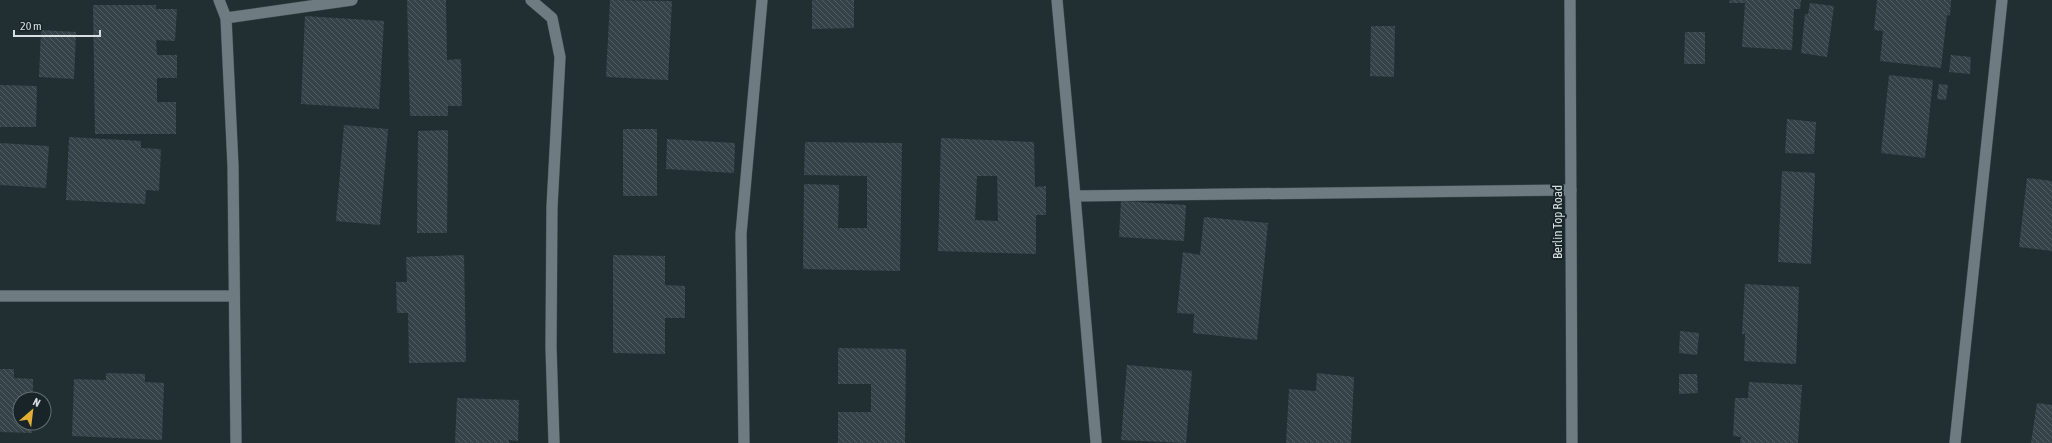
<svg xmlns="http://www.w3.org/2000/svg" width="2052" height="443" font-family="'Asap Condensed',sans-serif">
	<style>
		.building { fill: url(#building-back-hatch); fill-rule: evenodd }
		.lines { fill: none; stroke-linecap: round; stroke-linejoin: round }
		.minor-casing { stroke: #3f4a4e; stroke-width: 12 }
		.tertiary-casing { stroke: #3f4a4e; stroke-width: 12 }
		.minor { stroke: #6e7c81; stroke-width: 11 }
		.tertiary { stroke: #6e7c81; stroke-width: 11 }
		.labels { text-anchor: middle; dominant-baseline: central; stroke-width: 4; stroke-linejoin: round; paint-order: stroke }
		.street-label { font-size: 13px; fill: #d6dee1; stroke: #182428 }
	</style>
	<defs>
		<pattern id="building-back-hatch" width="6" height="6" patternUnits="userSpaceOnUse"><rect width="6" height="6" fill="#354247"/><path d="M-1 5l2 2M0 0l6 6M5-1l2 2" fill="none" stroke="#525d61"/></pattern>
	</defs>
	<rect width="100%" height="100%" fill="#212e32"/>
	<g class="building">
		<polygon points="407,0 446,0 447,60 461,59 462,106 448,106 448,116 410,116"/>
		<polygon points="610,0 672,1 668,80 606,77"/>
		<polygon points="812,0 854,0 854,28 812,29"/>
		<polygon points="1730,0 1801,0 1800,9 1794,9 1792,50 1742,47 1745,3 1729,3"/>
		<polygon points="1877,0 1951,0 1950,16 1947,15 1941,68 1880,61 1883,31 1874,30"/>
		<polygon points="1810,3 1834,6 1827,57 1801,53 1805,14 1808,14"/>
		<polygon points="93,5 156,5 156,9 177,9 175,41 156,40 157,55 177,55 177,78 157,78 157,102 176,102 176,134 95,134"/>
		<polygon points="305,16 384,21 379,109 301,104"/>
		<polygon points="1371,26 1395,26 1394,77 1370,76"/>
		<polygon points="41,30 76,32 74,79 39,77"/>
		<polygon points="1685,32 1705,32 1705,64 1684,64"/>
		<polygon points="1951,55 1971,57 1970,74 1949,72"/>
		<polygon points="1889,75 1933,80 1925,158 1881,153"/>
		<polygon points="1939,84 1948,85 1946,100 1937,99"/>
		<polygon points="0,85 37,86 36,127 0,127"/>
		<polygon points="1787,119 1816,122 1814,154 1785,153"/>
		<polygon points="344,125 388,129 380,225 336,221"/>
		<rect x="623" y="129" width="34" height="67"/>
		<polygon points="448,130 447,233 417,233 418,131"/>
		<polygon points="69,137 141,141 141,148 161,149 159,191 146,190 145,204 66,200"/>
		<path d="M941,138L1034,142L1035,187L1046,186V215H1036V254L938,251ZM977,176H997L998,221L975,220Z"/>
		<polygon points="667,139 735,143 734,173 666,169"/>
		<polygon points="805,142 902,143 900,271 803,269 804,184 839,185 838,228 867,228 867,176 804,175"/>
		<polygon points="0,143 49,146 46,188 0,185"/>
		<polygon points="1782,171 1815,173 1811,264 1778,262"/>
		<polygon points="2027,178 2052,181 2052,251 2019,247"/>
		<polygon points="1121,201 1186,205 1184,241 1119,237"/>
		<polygon points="1204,217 1268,223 1257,340 1193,333 1194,314 1177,313 1183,252 1200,255"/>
		<polygon points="464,255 466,362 409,363 408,313 397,313 396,282 407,282 406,257"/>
		<polygon points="613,255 665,256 665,285 685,286 685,318 665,318 665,354 613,353"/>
		<polygon points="1745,284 1799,287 1796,364 1744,361 1745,334 1742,334"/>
		<polygon points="1680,331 1699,333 1697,355 1679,353"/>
		<polygon points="838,348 906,349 905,443 838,443 838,412 871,412 871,384 838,384"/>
		<polygon points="1127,365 1192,371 1186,443 1121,440"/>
		<polygon points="0,369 14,369 14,378 33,379 33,399 20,399 20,423 32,423 32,433 0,432"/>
		<polygon points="106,373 145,374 145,382 164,383 162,440 72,436 74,379 106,380"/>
		<polygon points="1317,373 1354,377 1351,443 1286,443 1289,389 1316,391"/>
		<polygon points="1679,374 1697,374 1698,393 1679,394"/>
		<polygon points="1749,382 1802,385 1798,443 1740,443 1741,437 1733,436 1735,398 1748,398"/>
		<polygon points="457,398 519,400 518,441 509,440 509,443 455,443"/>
		<polygon points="2037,403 2052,405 2052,443 2031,443"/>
	</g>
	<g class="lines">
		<g class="minor-casing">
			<g id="minor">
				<polyline points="219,0 226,18 233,166 236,443"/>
				<polyline points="531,0 552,18 560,57 552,207 551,347 554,443"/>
				<polyline points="1057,0 1075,196 1571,190"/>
				<polyline points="226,18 352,0"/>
				<polyline points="1075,196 1096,442"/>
				<polyline points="0,296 234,296"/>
				<polyline points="744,443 741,234 762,0"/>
				<polyline points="1955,443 2002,0"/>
			</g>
		</g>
		<g class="tertiary-casing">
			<polyline id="tertiary" points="1570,0 1572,443"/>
		</g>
		<use href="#minor" class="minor"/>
		<use href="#tertiary" class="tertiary"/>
	</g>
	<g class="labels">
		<g class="street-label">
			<text transform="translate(1557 222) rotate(-90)">Berlin Top Road</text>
		</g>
	</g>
	<g transform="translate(32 411) rotate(28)"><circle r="19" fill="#182428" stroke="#646e72"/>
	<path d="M0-3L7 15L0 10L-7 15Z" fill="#e3ae35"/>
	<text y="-6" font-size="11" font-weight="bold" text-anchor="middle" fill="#d6dee1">N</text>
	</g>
	<path d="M14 30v6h86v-6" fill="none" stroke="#d6dee1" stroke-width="2"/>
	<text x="20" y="30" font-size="12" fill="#d6dee1" stroke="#182428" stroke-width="3" paint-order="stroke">20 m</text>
</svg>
